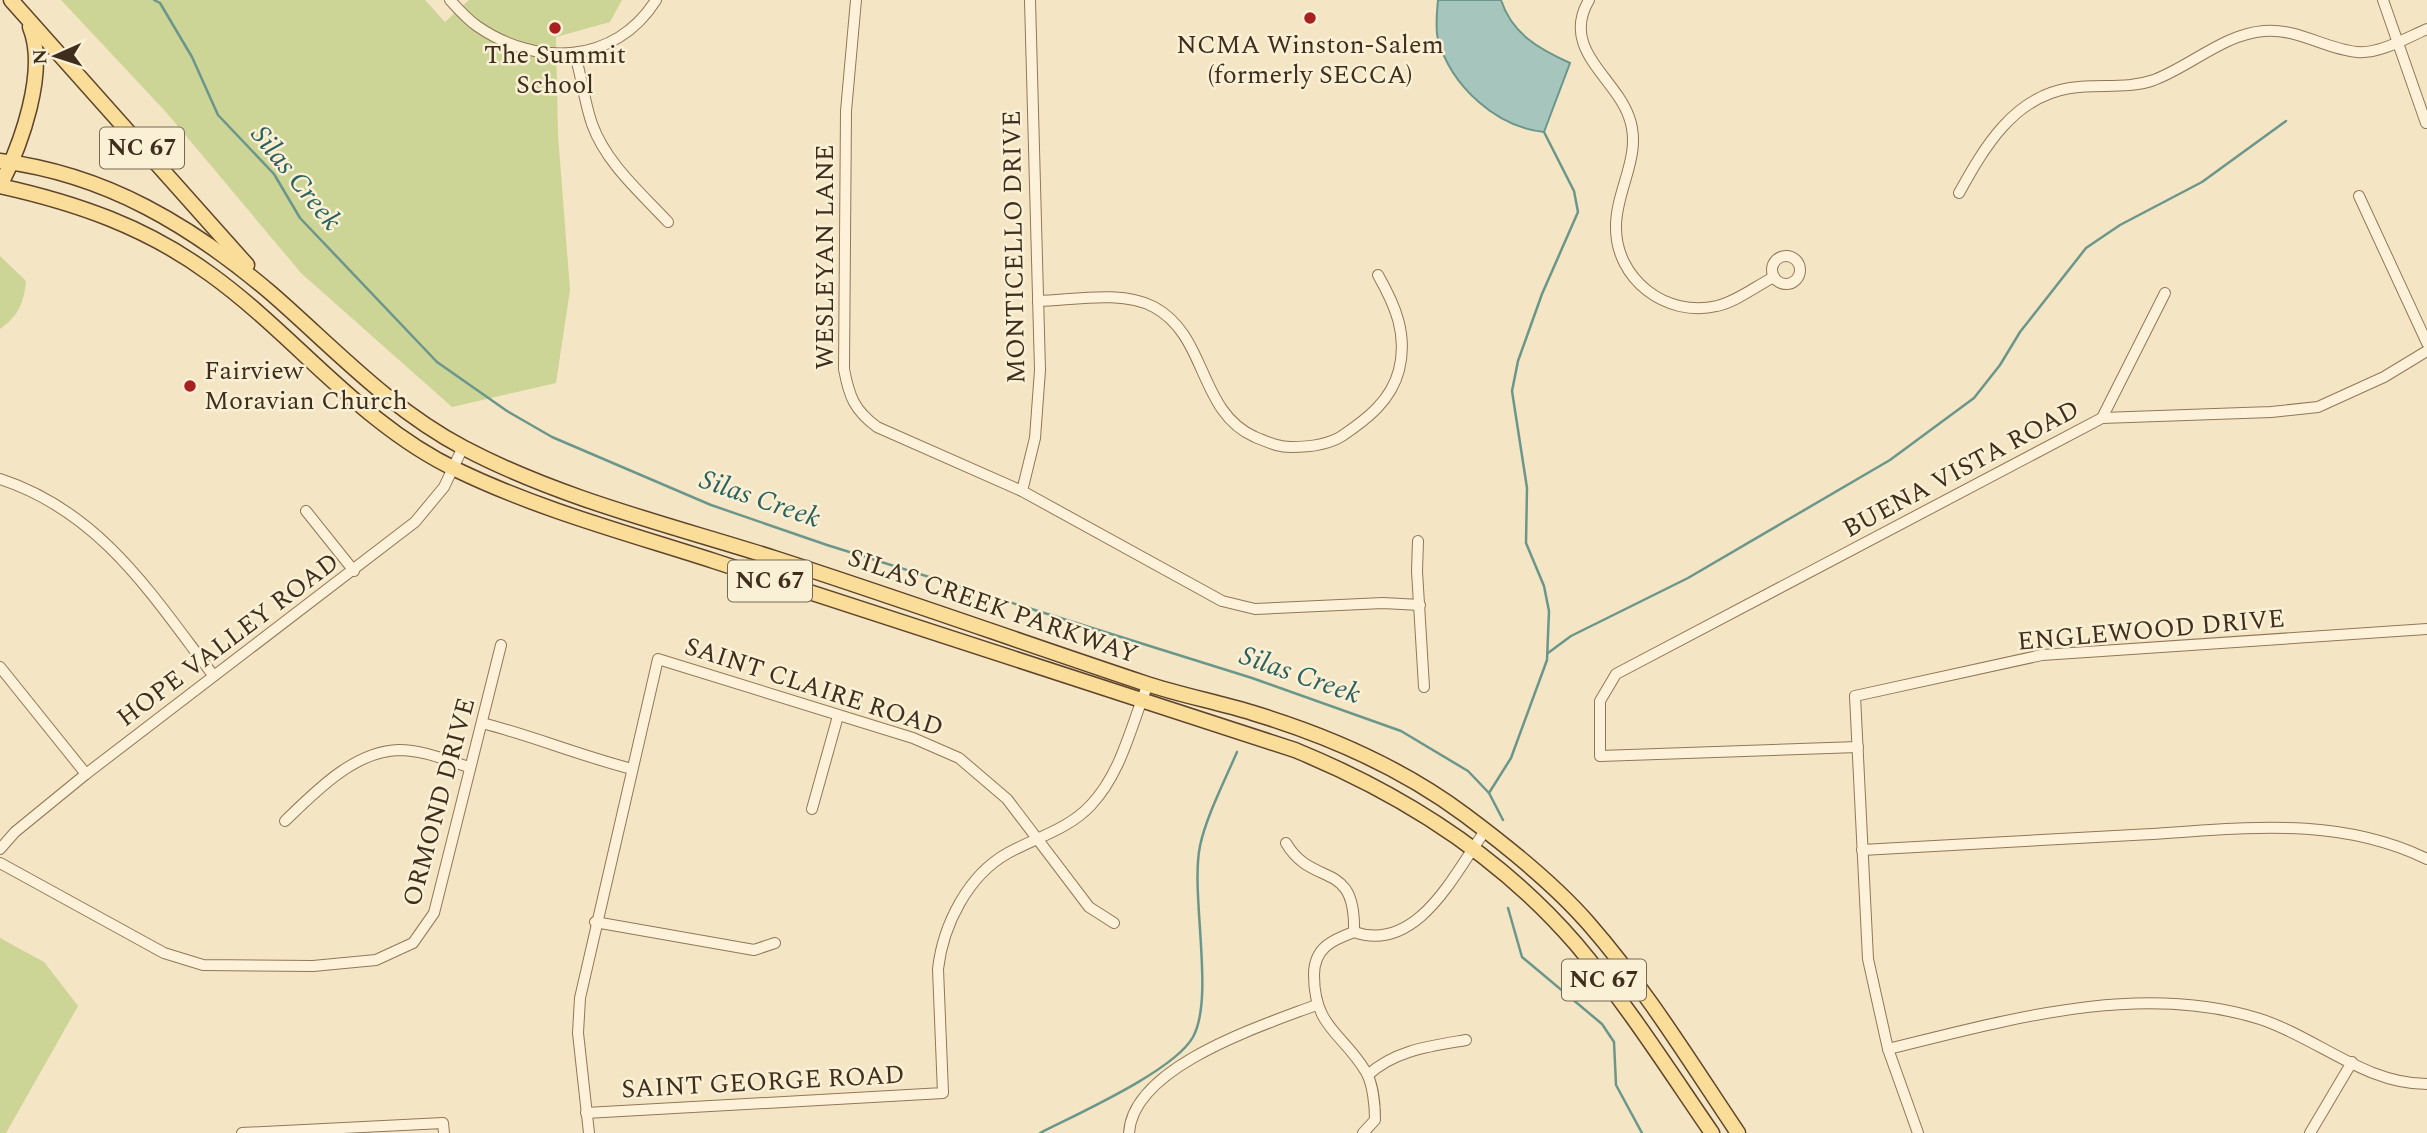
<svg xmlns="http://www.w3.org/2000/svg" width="2427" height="1133" font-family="Spectral,serif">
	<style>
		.green { fill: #ccd496 }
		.water { fill: #a6c6bd; stroke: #6b968c; stroke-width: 2 }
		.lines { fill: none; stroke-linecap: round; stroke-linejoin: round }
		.stream { stroke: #6b968c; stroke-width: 2.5 }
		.street-casing { stroke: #917757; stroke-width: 12 }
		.primary-casing { stroke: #5e442c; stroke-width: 17 }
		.street { stroke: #fdf2d9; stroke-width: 10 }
		.primary { stroke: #fadd98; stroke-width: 14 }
		.poi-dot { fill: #a82020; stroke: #faf0d5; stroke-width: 2.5 }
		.labels { text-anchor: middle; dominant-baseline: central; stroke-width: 5; stroke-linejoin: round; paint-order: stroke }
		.shield { fill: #faf0d5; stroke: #776854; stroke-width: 2 }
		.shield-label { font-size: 24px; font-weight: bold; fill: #3f2e1d }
		.poi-label { font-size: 26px; fill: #3f2e1d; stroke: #faf0d5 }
		.street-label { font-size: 26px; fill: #3f2e1d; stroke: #faf0d5 }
		.water-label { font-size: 28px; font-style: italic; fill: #2b615e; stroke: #faf0d5 }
	</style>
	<rect width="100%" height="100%" fill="#f4e6c4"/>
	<g class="green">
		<polygon points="61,0 425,0 445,22 469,0 622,0 610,22 556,37 558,135 570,290 556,383 452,407 301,273 166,112"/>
		<path d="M0,256L26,281C24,303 18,316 0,329Z"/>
		<polygon points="0,938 44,962 78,1006 6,1133 0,1133"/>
	</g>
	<path class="water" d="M1501,0C1512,34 1539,49 1570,63L1544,132C1496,127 1451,86 1438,39C1435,27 1437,12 1438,0Z"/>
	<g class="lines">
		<g class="stream">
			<polyline points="154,0 160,3 192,57 218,115 274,174 300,218 437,362 507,411 552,437 711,505 827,545 1252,678 1401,731 1468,771 1489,793 1503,820"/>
			<polyline points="1548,653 1571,636 1688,578 1890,460 1974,398 2000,365 2020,332 2086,248 2120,225 2202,182 2286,121"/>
			<polyline points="1489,793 1511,758 1547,660 1549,611 1544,586 1526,543 1527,488 1512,391 1518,361 1542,294 1578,212 1574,191 1544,132"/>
			<polyline points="1508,908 1522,957 1602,1024 1614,1042 1616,1085 1642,1133"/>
			<path d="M1040,1133C1077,1114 1174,1071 1193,1037C1215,997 1190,894 1200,846C1206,817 1225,780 1237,752"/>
		</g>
		<g class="street-casing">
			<g id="street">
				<path d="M450,0C458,9 467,19 477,26C536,67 615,65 656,0"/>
				<path d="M856,0L846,111L844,369C849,396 854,410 877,427L1022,491L1222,601L1255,609L1383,603L1420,605"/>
				<path d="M1589,0C1560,49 1615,77 1629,117C1643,155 1616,189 1616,226C1615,279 1666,318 1717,306C1736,302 1756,286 1774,277"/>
				<polyline points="2383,0 2426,123"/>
				<path d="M575,55C582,78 584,101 592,124C606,163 640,192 668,222"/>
				<path d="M1959,193C1984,148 2013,97 2070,88C2099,83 2125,90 2154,80C2191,66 2224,34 2264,31C2298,28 2325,49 2357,52C2380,54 2406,38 2427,29"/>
				<polyline points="2359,196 2427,343"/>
				<circle cx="1786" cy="270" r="14"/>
				<path d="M1038,301C1074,300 1122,290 1154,307C1208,336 1198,412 1255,437C1268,442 1277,447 1291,447C1307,447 1328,445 1342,436C1367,419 1391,401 1399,370C1408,334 1395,305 1378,275"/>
				<polyline points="2102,418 2165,293"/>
				<path d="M0,479C101,512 152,595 213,675"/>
				<polyline points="1022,491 1035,438 1040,370 1030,0"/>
				<polyline points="306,511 354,571"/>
				<polyline points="1418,541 1417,571 1424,687"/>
				<polyline points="0,667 86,774"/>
				<path d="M482,723C533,736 581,756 632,769"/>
				<polyline points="1858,747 1600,756 1600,701 1616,674 2102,418 2271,412 2318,407 2384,377 2427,351"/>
				<polyline points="812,809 838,716"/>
				<path d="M285,821C315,792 354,751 399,750C423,750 446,760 469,767"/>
				<path d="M1286,843C1313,889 1356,858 1354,932"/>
				<polyline points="0,849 15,832 86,774 415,522 444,487 463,447"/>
				<path d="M1862,850C1952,845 2043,840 2133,835C2234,830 2332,813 2427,859"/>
				<polyline points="0,863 164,953 203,965 313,966 376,960 413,943 434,913 501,645"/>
				<polyline points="595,922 754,950 775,943"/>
				<path d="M1888,1049C2007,1020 2139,981 2260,1019C2318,1038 2365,1084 2427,1084"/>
				<path d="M1368,1075C1395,1050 1431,1046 1466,1040"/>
				<path d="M586,1113L943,1093L938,969C943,925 968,875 1008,853C1035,838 1069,829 1091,805C1122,772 1131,725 1148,684"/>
				<polyline points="242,1133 443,1123 444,1133"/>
				<polyline points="589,1133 578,1033 580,998 658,659 913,738 959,758 1007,799 1089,907 1114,923"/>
				<path d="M1129,1133C1133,1066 1264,1025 1316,1005"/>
				<path d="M1363,1133L1375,1120C1375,1106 1373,1084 1366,1072C1343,1033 1314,1028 1314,975C1314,948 1332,940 1354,932C1418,954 1455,872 1485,831"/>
				<polyline points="1918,1133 1888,1049 1868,959 1855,696 2042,655 2427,629"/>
				<polyline points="2310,1133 2352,1062"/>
			</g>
		</g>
		<g class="primary-casing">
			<g id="primary">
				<polyline points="11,0 247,265"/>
				<path d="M0,161C106,174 192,226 272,294C335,349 390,409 464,448C561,499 670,525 774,558C898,598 1021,642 1144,683C1180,695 1217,702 1253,713C1329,736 1402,768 1465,815C1504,844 1557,887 1589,924C1645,988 1691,1063 1738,1133"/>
				<path d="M0,186C77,203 146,227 210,274C295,335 360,424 457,470C540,510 627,533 714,561C907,625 1101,687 1295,750C1400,793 1500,856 1576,944C1626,1003 1668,1069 1712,1133"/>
				<path d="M0,186C21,145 48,71 30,27"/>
			</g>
		</g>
		<use href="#street" class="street"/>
		<use href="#primary" class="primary"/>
	</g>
	<g class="poi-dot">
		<circle cx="1310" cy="18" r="7"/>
		<circle cx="555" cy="28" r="7"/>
		<circle cx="190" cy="386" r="7"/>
	</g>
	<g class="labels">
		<g class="shield">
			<rect x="100" y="127.5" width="84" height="41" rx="5"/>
			<rect x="728" y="560.5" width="84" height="41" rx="5"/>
			<rect x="1562" y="959.5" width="84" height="41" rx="5"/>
		</g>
		<g class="shield-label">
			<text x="142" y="148">NC 67</text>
			<text x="770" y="581">NC 67</text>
			<text x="1604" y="980">NC 67</text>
		</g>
		<g class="poi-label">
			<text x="1310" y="45">NCMA Winston-Salem<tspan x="1310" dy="30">(formerly SECCA)</tspan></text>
			<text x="555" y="55">The Summit<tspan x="555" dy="30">School</tspan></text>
			<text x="204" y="371" text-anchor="start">Fairview<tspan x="204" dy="30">Moravian Church</tspan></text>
		</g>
		<g class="street-label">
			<text transform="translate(1014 247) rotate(-91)">MONTICELLO DRIVE</text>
			<text transform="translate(825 257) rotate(-90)">WESLEYAN LANE</text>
			<text transform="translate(1961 469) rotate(-28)">BUENA VISTA ROAD</text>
			<text transform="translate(993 606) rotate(19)">SILAS CREEK PARKWAY</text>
			<text transform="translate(2151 630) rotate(-5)">ENGLEWOOD DRIVE</text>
			<text transform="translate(228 640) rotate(-37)">HOPE VALLEY ROAD</text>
			<text transform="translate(814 687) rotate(18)">SAINT CLAIRE ROAD</text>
			<text transform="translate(439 802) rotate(-75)">ORMOND DRIVE</text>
			<text transform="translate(763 1082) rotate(-3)">SAINT GEORGE ROAD</text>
		</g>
		<g class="water-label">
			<text transform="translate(296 178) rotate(51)">Silas Creek</text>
			<text transform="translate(760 499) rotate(19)">Silas Creek</text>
			<text transform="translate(1300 675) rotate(19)">Silas Creek</text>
		</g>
	</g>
	<g transform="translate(56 56) rotate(267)" stroke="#faf0d5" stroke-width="5" paint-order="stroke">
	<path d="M0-5L12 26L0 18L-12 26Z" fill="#3f2e1d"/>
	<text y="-10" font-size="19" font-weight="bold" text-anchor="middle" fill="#3f2e1d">N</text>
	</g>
</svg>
